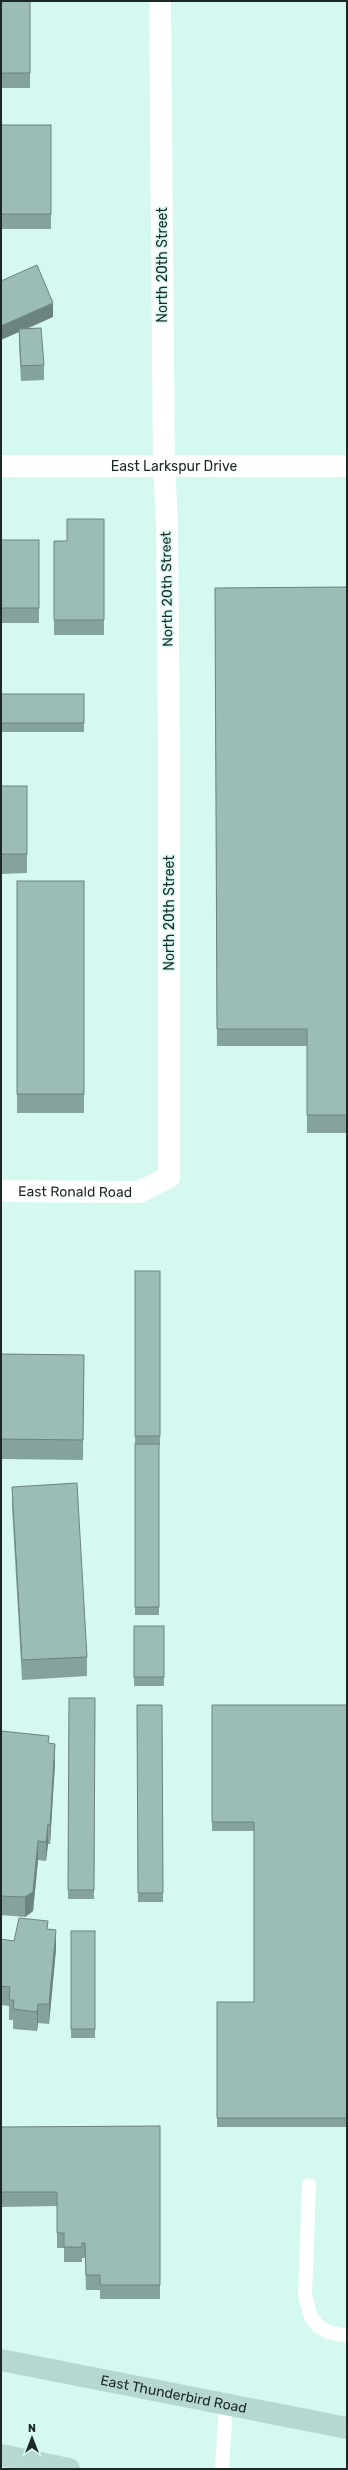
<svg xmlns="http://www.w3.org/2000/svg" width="348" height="2470" font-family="Rubik,sans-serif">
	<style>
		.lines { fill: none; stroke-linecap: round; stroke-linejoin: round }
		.service { stroke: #fff; stroke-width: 14 }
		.minor { stroke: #fff; stroke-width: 22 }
		.secondary { stroke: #b7d7d2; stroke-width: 22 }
		.wall { fill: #85a39c }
		.shaded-wall { fill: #6c847f }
		.building { fill: #9bbdb5; stroke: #6c847f }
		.labels { text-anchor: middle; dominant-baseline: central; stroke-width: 3; stroke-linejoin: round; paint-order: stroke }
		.street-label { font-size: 14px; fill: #1b2826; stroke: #d5f8f1 }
	</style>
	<rect width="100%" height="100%" fill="#d5f8f1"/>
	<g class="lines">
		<g class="service">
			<polyline points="309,2185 305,2296 311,2317 318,2326 328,2332 347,2336"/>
			<polyline points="222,2469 226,2406"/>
		</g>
		<g class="minor">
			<path id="s1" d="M1,466H347"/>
			<path id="s2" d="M1,1191L139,1192L169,1177V757L167,524L164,467L160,1"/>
		</g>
		<g class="secondary">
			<path id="s3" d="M1,2360L347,2428"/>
			<polyline points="1,2455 69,2469"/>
		</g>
	</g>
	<g class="wall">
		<rect x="1" y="1" width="29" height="87"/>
		<rect x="1" y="125" width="50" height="104"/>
		<polygon points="53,317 27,329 44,365 44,380 21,381 19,344 19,332"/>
		<polygon points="104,519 104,635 54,635 54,541 67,541"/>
		<rect x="1" y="540" width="38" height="83"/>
		<polygon points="347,587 347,1133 307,1133 307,1046 217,1046 215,588"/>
		<rect x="1" y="694" width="83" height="38"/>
		<polygon points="1,786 27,786 27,873 1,874"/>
		<rect x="17" y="881" width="67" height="232"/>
		<polygon points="135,1271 160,1271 160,1445 159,1445 159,1615 135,1615"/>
		<polygon points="1,1354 84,1355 83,1460 1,1459"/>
		<polygon points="12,1487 87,1657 87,1676 22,1680 12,1507"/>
		<rect x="134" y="1626" width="30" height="60"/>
		<polygon points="69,1698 95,1698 94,1899 68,1899"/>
		<polygon points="137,1705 162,1705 163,1902 138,1902"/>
		<polygon points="212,1705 347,1705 347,2127 217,2127 217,2002 254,2002 254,1831 212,1831"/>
		<polygon points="1,1731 49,1743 55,1763 50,1844 48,1844 46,1861 38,1860 33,1911 25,1917 1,1915"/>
		<polygon points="48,1929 56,1949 49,2024 38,2023 37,2031 13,2029 13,2020 9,2020 9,2006 1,2005 1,1939 14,1941"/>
		<rect x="71" y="1931" width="24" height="107"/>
		<polygon points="160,2126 160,2299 100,2299 100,2290 86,2290 85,2258 82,2258 82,2262 64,2262 64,2248 57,2248 57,2206 1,2207 1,2127"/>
	</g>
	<g class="shaded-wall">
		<polygon points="53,303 53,317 1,340 1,326"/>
		<polygon points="55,1744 55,1763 50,1844 50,1825"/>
		<polygon points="48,1824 48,1844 46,1861 46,1842"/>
		<polygon points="38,1841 38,1860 33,1911 25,1917 25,1897"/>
		<polygon points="56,1930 56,1949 49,2024 49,2004"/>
		<polygon points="38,2004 38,2023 37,2031 37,2012"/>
	</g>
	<g class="building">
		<rect x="1" y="1" width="29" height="72"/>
		<rect x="1" y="125" width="50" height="89"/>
		<polygon points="37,265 53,303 1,326 1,281"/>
		<polygon points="41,328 44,365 21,366 19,329"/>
		<polygon points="67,519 104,519 104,620 54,620 54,541 67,541"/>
		<rect x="1" y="540" width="38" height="68"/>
		<polygon points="347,587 347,1115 307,1115 307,1029 217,1029 215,588"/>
		<rect x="1" y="694" width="83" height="29"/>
		<rect x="1" y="786" width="26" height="68"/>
		<rect x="17" y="881" width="67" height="213"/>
		<rect x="135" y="1271" width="25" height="165"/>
		<polygon points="1,1354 84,1355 83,1440 1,1439"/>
		<rect x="135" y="1444" width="24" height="163"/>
		<polygon points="77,1483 87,1657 22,1660 12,1487"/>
		<rect x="134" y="1626" width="30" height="51"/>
		<polygon points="69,1698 95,1698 94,1890 68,1890"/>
		<polygon points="137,1705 162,1705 163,1893 138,1893"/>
		<polygon points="212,1705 347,1705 347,2118 217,2118 217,2002 254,2002 254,1822 212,1822"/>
		<polygon points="1,1731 49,1736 48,1743 55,1744 50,1825 48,1824 46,1842 38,1841 33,1892 25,1897 1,1896"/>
		<polygon points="19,1918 48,1921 47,1929 56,1930 49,2004 38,2004 37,2012 13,2009 14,2000 9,2000 10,1987 1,1986 1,1939 14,1941"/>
		<rect x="71" y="1931" width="24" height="98"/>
		<polygon points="160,2126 160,2285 100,2285 100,2275 86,2275 85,2243 82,2243 82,2247 64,2247 64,2233 57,2233 57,2192 1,2192 1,2127"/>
	</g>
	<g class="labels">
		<g class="street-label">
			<text transform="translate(162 265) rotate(-90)">North 20th Street</text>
			<text stroke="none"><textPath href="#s1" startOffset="173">East Larkspur Drive</textPath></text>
			<text transform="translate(167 589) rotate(-91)">North 20th Street</text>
			<text transform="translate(169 913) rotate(-90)">North 20th Street</text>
			<text stroke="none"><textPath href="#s2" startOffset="74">East Ronald Road</textPath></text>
			<text stroke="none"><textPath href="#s3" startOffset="176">East Thunderbird Road</textPath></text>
		</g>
	</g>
	<rect width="348" height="2470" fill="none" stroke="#1b2826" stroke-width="4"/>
	<g transform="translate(32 2438)" stroke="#d5f8f1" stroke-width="3" paint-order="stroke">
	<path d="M0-3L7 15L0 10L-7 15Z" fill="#1b2826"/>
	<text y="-6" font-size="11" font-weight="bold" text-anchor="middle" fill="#1b2826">N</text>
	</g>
</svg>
